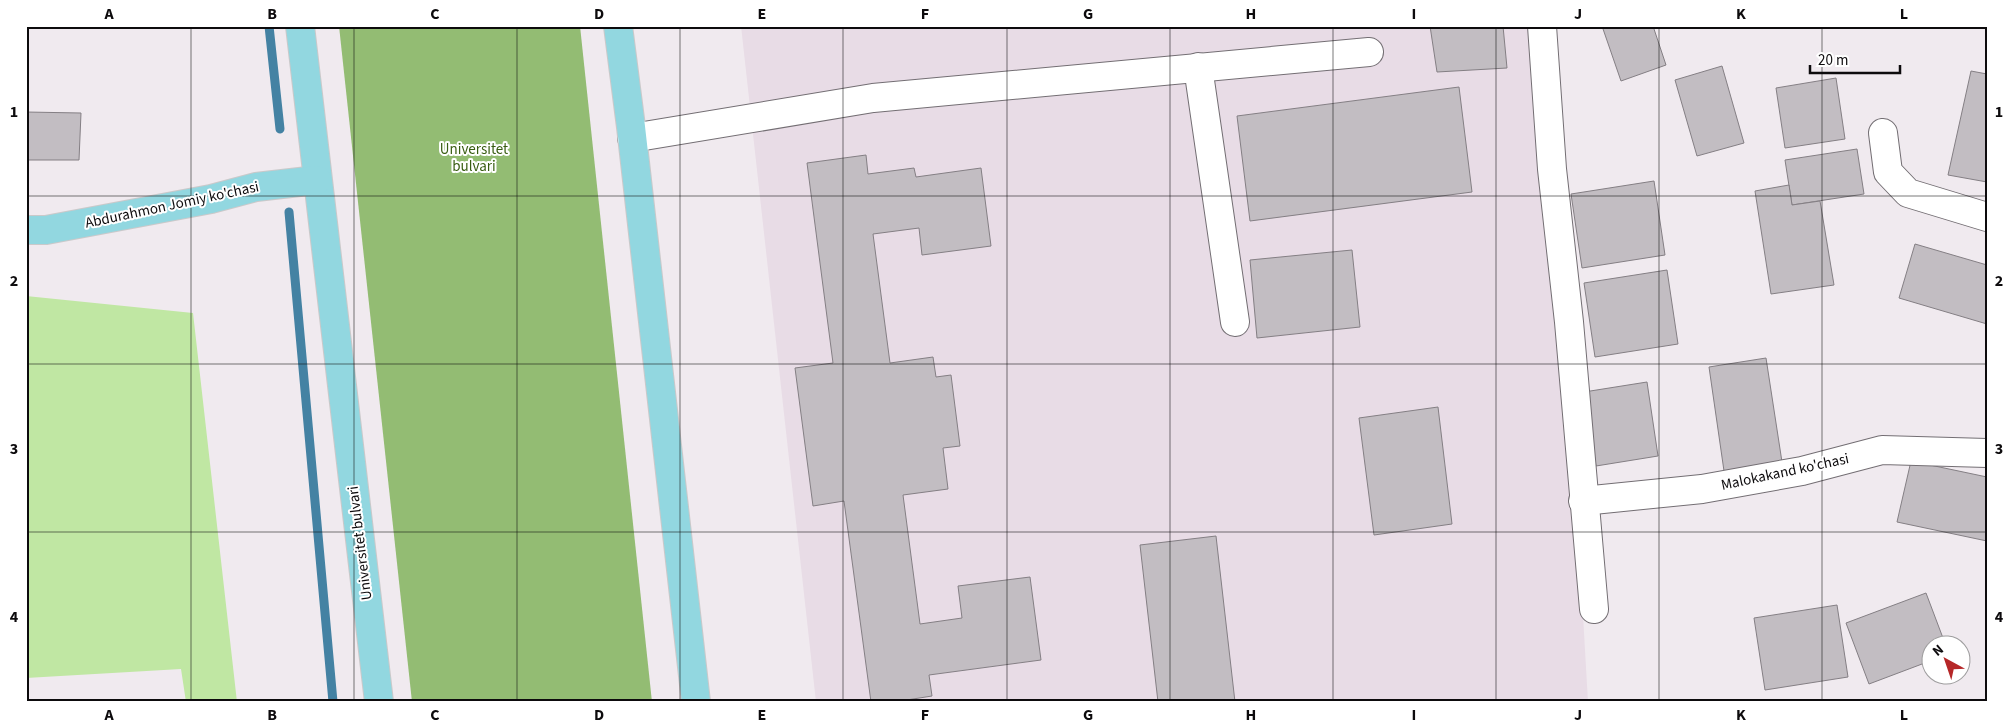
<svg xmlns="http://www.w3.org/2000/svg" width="2013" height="728" font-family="'Source Sans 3',sans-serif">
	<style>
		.built { fill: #e8dce6 }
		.green { fill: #c0e7a3 }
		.forest { fill: #93bc73 }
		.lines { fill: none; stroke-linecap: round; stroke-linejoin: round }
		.stream { stroke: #4482a3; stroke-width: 9 }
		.building { fill: #c2bdc2; stroke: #847f84 }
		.minor-casing { stroke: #736e73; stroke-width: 30 }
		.major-casing { stroke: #cac9ca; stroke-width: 30 }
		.minor { stroke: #fff; stroke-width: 28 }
		.major { stroke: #92d7e0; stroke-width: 28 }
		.grid { fill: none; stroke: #0d0b0d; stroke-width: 1; stroke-opacity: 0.55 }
		.labels { text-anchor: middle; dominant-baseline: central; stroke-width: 4; stroke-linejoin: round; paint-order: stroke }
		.park-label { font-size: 15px; fill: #385d11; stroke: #fff }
		.street-label { font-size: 15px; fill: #0d0b0d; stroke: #fff }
		.neatline { fill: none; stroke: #0d0b0d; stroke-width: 2 }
		.grid-label { font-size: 16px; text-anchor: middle; font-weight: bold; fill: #0d0b0d }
	</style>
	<rect width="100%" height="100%" fill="#f0eaef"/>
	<polygon class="built" points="741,26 1549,26 1588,702 816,702"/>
	<polygon class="green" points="26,296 193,313 237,702 186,702 181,669 26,678"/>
	<polygon class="forest" points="339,26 580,26 652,702 412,702"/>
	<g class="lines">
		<g class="stream">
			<polyline points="269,26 280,129"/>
			<polyline points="289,212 333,702"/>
		</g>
	</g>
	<g class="building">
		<polygon points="1430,26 1503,26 1507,68 1437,72"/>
		<polygon points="1602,26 1653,26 1666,65 1621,81"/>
		<polygon points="1722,66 1744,143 1697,156 1675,80"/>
		<polygon points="1971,71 1987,74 1987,182 1948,175"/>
		<polygon points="1836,78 1845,139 1785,148 1776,88"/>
		<polygon points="1459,87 1472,192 1250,221 1237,116"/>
		<polygon points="26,112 81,113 79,160 26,160"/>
		<polygon points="1857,149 1864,194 1792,205 1785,160"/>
		<polygon points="866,155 868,174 914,168 916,177 981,168 991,246 922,255 919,228 873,234 890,363 933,357 936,377 951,375 960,446 943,448 948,489 903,495 920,624 962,618 958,586 1030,577 1041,660 929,675 932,696 894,702 871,702 844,501 813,506 795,368 833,363 807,163"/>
		<polygon points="1654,181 1665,255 1582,268 1571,194"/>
		<polygon points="1789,185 1792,205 1820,201 1834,285 1771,294 1755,191"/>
		<polygon points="1915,244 1987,265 1987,324 1899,298"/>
		<polygon points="1352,250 1360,327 1257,338 1250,260"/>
		<polygon points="1667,270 1678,344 1595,357 1584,283"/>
		<polygon points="1766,358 1782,462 1724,471 1709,367"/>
		<polygon points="1647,382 1658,456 1596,466 1584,392"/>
		<polygon points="1438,407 1452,524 1374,535 1359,418"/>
		<polygon points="1911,461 1987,477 1987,541 1897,522"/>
		<polygon points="1216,536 1235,702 1158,702 1140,545"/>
		<polygon points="1926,593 1946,646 1930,646 1930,661 1869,684 1846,623"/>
		<polygon points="1837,605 1848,677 1765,690 1754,618"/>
	</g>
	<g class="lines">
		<g class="minor-casing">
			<g id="minor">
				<polyline points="1542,26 1552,169 1569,322 1594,609"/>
				<polyline points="1198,67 1235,322"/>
				<polyline points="1883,133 1888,172 1908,193 1987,217"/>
				<polyline points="632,138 873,98 1369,52"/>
				<polyline points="1583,501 1702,489 1802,471 1882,450 1987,453"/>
			</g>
		</g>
		<g class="major-casing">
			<g id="major">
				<polyline points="300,26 379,702"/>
				<polyline points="618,26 631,127 696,702"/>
				<polyline points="26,230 46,230 211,199 256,187 317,180"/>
			</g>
		</g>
		<use href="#minor" class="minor"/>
		<use href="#major" class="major"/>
	</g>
	<path class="grid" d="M191,26V702M354,26V702M517,26V702M680,26V702M843,26V702M1007,26V702M1170,26V702M1333,26V702M1496,26V702M1659,26V702M1822,26V702M26,196H1987M26,364H1987M26,532H1987"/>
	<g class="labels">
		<g class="park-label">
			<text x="474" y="149">Universitet<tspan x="474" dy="17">bulvari</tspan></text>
		</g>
		<g class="street-label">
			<text transform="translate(172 205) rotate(-12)">Abdurahmon Jomiy ko'chasi</text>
			<text transform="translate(1785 472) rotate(-12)">Malokakand ko'chasi</text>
			<text transform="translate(360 543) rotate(-97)">Universitet bulvari</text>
		</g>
	</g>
	<rect width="2013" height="728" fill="none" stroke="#ffffff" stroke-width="55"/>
	<g transform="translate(1946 660) rotate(320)"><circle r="24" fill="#ffffff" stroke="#9e9d9e"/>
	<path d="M0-4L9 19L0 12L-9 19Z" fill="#b62728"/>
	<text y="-8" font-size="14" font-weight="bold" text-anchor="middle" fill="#0d0b0d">N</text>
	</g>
	<path d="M1810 65v8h90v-8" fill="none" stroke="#0d0b0d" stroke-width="2.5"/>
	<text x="1818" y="65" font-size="15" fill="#0d0b0d" stroke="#ffffff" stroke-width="4" paint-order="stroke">20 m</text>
	<rect x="28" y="28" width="1958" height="672" class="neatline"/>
	<g class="grid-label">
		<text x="109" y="19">A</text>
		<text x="272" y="19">B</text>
		<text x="435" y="19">C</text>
		<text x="599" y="19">D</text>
		<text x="762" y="19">E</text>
		<text x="925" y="19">F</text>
		<text x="1088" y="19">G</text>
		<text x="1251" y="19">H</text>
		<text x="1414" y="19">I</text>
		<text x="1578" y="19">J</text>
		<text x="1741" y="19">K</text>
		<text x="1904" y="19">L</text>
		<text x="14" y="117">1</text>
		<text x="1999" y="117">1</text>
		<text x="14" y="286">2</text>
		<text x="1999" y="286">2</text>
		<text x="14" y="454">3</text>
		<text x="1999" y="454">3</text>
		<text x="14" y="622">4</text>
		<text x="1999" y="622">4</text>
		<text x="109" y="720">A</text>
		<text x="272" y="720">B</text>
		<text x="435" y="720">C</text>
		<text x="599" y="720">D</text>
		<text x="762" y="720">E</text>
		<text x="925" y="720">F</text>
		<text x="1088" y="720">G</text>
		<text x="1251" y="720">H</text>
		<text x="1414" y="720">I</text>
		<text x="1578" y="720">J</text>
		<text x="1741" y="720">K</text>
		<text x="1904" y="720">L</text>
	</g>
</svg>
